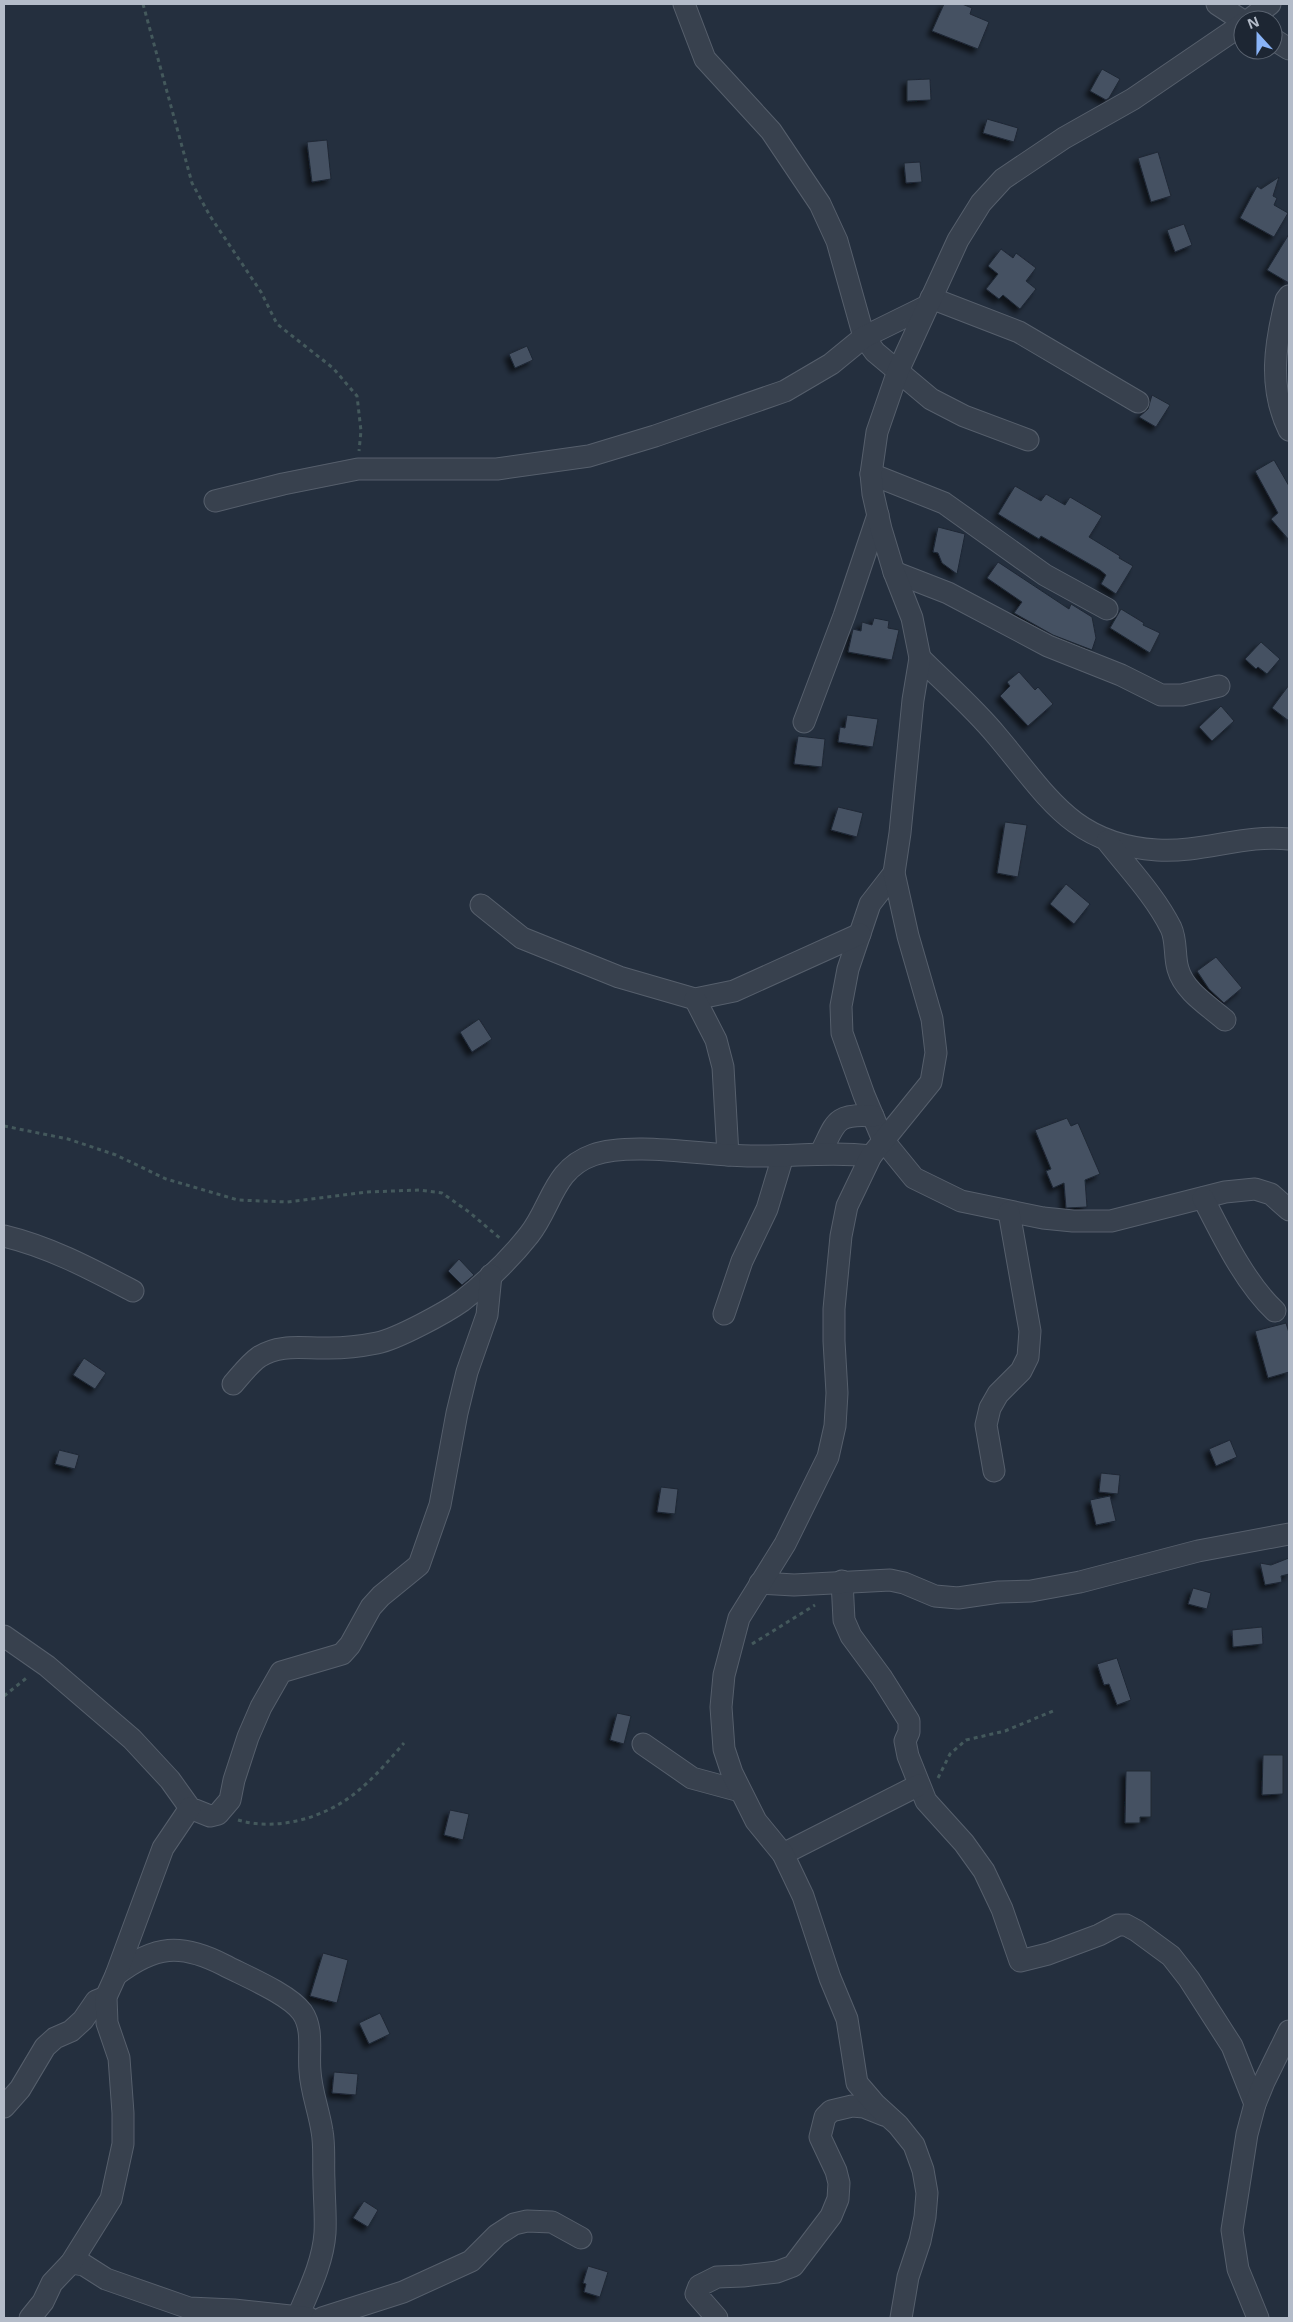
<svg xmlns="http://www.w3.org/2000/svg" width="1293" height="2322" font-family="'Open Sans',sans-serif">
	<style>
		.building { fill: #455162; stroke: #1f2835; filter: url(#shadow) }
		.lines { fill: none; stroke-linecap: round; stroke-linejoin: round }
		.minor-casing { stroke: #565f6c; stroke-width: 23 }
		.path { stroke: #44595c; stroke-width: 3; stroke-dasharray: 4 4; stroke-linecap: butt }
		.minor { stroke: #38414e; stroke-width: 21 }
	</style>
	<defs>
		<filter id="shadow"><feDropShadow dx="-4.5" dy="4.5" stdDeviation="2.5" flood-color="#0009"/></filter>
	</defs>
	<rect width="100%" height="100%" fill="#242f3e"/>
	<g class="building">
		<polygon points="944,4 962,4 972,8 970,14 989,22 978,49 932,31"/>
		<polygon points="1102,69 1120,79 1109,98 1106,100 1090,91"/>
		<polygon points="930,79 931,100 907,101 907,80"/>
		<polygon points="987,119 1018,128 1014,142 983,133"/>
		<polygon points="327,140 331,179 312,182 307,142"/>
		<polygon points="1158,152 1171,196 1151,202 1138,158"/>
		<polygon points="920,162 922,182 906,183 904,163"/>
		<polygon points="1279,177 1273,196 1277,198 1274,205 1288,213 1274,237 1240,218 1257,186 1261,189"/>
		<polygon points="1184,224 1192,245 1175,252 1167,230"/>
		<polygon points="1289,234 1289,283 1267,270"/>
		<polygon points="1001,249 1013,258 1016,253 1036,268 1026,281 1036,289 1020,309 1003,295 999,299 986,289 998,274 988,266"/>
		<polygon points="527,346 533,360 515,368 509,354"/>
		<polygon points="1152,395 1170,405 1156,427 1139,417 1148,409"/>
		<polygon points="1274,460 1289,486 1289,540 1271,519 1278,513 1255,471"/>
		<polygon points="1015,486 1041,501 1046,494 1065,505 1070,497 1102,516 1089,537 1120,556 1119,558 1133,566 1116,594 1101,584 1106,575 1100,570 1041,536 1039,539 998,514"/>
		<polygon points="938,527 965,534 957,574 942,563 938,553 933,552"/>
		<polygon points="998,562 1069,609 1071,604 1092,617 1096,638 1092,650 1053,635 1014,613 1022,602 987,578"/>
		<polygon points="1121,609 1144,623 1143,625 1160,633 1150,653 1110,628"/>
		<polygon points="874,618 889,621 888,628 899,630 892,660 848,652 853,629 861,631 862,622 872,625"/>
		<polygon points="1261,642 1280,659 1267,674 1258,667 1256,669 1245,659"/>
		<polygon points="1019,672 1035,690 1038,687 1053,704 1028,726 1000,696 1010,686 1007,682"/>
		<polygon points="1289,685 1289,721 1272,708"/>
		<polygon points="1221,706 1234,721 1212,741 1199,727"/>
		<polygon points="847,715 878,719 873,747 838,742 840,727 845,728"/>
		<polygon points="798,736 825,739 822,767 794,764"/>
		<polygon points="838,807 863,813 857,837 831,830"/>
		<polygon points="1005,822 1027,825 1018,877 997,873"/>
		<polygon points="1066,884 1090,904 1074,924 1050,904"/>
		<polygon points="1216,957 1242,988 1224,1003 1209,989 1197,971"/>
		<polygon points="479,1019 492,1039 472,1052 460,1032"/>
		<polygon points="1067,1118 1071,1126 1078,1123 1100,1174 1085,1180 1087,1207 1066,1208 1064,1183 1053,1188 1046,1171 1051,1169 1035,1130"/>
		<polygon points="459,1259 474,1275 462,1285 448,1271"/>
		<polygon points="1286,1323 1289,1333 1289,1372 1268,1378 1255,1331"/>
		<polygon points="84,1358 106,1373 95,1389 73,1375"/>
		<polygon points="1230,1440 1237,1457 1216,1466 1209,1449"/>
		<polygon points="59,1450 79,1455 75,1469 55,1464"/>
		<polygon points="1101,1473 1120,1475 1118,1494 1099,1492"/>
		<polygon points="661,1487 678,1489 675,1514 657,1512"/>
		<polygon points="1110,1496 1116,1521 1096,1525 1090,1500"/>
		<polygon points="1289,1558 1289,1574 1281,1576 1282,1582 1265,1585 1260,1563 1271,1565"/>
		<polygon points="1193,1588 1211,1593 1207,1609 1188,1604"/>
		<polygon points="1262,1627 1263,1644 1233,1647 1232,1630"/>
		<polygon points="1117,1658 1131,1700 1117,1705 1109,1684 1104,1685 1097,1664"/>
		<polygon points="617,1713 631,1716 624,1744 610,1740"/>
		<polygon points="1263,1755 1283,1755 1283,1794 1262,1795"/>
		<polygon points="1126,1771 1151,1771 1151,1817 1140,1817 1140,1823 1125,1823"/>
		<polygon points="450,1810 469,1814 463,1840 444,1835"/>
		<polygon points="323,1953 348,1960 337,2003 310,1996"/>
		<polygon points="380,2013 390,2034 369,2044 359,2023"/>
		<polygon points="334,2072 358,2074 356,2095 332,2093"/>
		<polygon points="364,2201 378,2210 368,2227 353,2218"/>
		<polygon points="588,2266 608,2272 600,2297 584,2292 586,2284 583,2283"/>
	</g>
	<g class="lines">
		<g class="minor-casing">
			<g id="minor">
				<polyline points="684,4 705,59 771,131 820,204 837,241 864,337 875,352 931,399 964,416 1028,440"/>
				<polyline points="1217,4 1243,21"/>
				<polyline points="1249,20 1270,4"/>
				<polyline points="1273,39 1289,49"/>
				<path d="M1289,296L1286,300C1275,344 1268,387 1289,430"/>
				<polyline points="931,298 1019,332 1138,402"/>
				<polyline points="871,474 944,503 1045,575 1107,609"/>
				<polyline points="215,501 283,484 358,469 497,469 589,456 655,436 785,391 831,364 864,337 927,306"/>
				<polyline points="894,572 948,593 1048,646 1121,675 1161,695 1182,695 1219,686"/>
				<path d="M920,658C946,684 974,708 997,736C1047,795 1072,845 1157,850C1202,853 1245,834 1289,839"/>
				<polyline points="804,722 844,616 878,515"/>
				<path d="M1107,841C1129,869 1155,896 1171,928C1177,941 1174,956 1178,969C1184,991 1209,1006 1225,1020"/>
				<polyline points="894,873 870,904 848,969 841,1006 842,1033 864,1095 883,1140 914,1178 961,1201 1043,1218 1073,1221 1111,1221 1225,1192 1255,1189 1271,1194 1289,1210"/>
				<polyline points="481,905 522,938 619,977 695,999 734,991 860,934"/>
				<polyline points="695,999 716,1040 723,1067 728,1155"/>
				<path d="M820,1154C836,1124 833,1113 873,1116"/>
				<path d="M1203,1198C1222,1235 1245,1283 1275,1311"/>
				<path d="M4,1236C50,1247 91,1269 133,1291"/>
				<polyline points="724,1314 742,1261 767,1209 783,1156"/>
				<path d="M233,1384C241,1375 249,1364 259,1357C280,1343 305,1349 329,1348C345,1348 362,1346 377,1343C397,1339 445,1313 462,1301C486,1282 510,1259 529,1235C552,1206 553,1169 593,1155C632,1141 707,1156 751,1156C791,1157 831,1151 871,1156"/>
				<polyline points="994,1471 986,1425 990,1408 998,1394 1021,1371 1028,1357 1030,1331 1009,1212"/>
				<polyline points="842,1581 844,1620 851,1636 882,1678 909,1721 909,1732 905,1741 908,1756 926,1801 964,1843 984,1871 1002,1909 1020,1961 1048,1954 1099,1935 1118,1925 1126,1925 1137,1931 1171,1956 1189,1979 1232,2046 1255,2104"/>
				<polyline points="760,1583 794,1585 890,1580 904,1583 935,1596 958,1598 999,1592 1031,1591 1080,1582 1198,1551 1289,1534"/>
				<polyline points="4,1636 47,1666 132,1739 170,1780 190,1808 210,1816 218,1814 230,1800 234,1780 248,1737 261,1707 281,1672 342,1654 350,1645 371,1607 381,1596 419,1565 440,1505 457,1413 467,1372 487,1315 491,1275"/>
				<polyline points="643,1744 692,1778 740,1791"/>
				<polyline points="783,1854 919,1785"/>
				<path d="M116,1975C155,1945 181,1943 224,1965C245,1976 289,1994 302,2012C314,2029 308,2052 310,2071C311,2091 319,2111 322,2131C325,2147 323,2164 324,2180C324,2198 326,2215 325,2233C323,2262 309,2290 298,2316"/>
				<polyline points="4,2107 20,2089 45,2047 55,2038 71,2031 83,2020 96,2001 106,1997"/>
				<polyline points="71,2263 84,2265 106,2279 189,2308 234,2310 309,2318"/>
				<polyline points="30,2318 43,2302 52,2283 71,2263 111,2199 123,2144 123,2113 119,2058 107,2023 106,1997 116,1975 163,1848 190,1808"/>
				<polyline points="322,2318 403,2292 471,2261 497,2235 514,2224 527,2221 552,2222 581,2238"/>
				<polyline points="717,2318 696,2294 699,2286 717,2277 743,2276 777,2272 793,2266 831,2216 838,2199 839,2183 836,2171 820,2137 825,2117 831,2111 852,2106 864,2107 884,2115"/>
				<polyline points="901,2318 908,2277 920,2241 925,2217 927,2193 923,2170 914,2145 898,2125 875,2104 857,2083 847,2019 830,1978 803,1896 783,1854 756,1821 732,1773 724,1749 721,1707 724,1675 739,1618 785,1544 828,1457 835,1426 837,1393 834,1341 834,1309 841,1236 847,1206 871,1156 931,1082 936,1053 932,1019 908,936 894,873 900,833 913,700 920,658 912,618 894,572 881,529 873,494 871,474 877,432 898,371 958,240 981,203 1003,179 1064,138 1133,99 1243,24"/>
				<polyline points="1258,2318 1238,2269 1232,2230 1247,2134 1255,2104 1264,2082 1289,2031"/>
			</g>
		</g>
		<g class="path">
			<polyline points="143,4 192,183 210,216 261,292 277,324 333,368 357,396 361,431 359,451"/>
			<polyline points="4,1126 68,1139 116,1155 166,1179 238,1200 287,1202 367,1192 419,1190 442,1193 469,1212 501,1239"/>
			<polyline points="752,1644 815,1605"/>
			<polyline points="4,1696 29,1676"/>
			<polyline points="938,1778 950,1754 966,1740 1005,1731 1053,1711"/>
			<path d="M238,1820C278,1832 328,1817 359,1790C376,1776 390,1759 404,1743"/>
		</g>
		<use href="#minor" class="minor"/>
	</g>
	<rect width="1293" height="2322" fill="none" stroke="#b4bcc9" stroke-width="10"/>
	<g transform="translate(1258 35) rotate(339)"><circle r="24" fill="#1d2633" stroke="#59626f"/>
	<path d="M0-4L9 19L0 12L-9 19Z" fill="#8ab4f8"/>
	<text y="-8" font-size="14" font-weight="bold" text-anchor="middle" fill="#b4bcc9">N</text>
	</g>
</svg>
